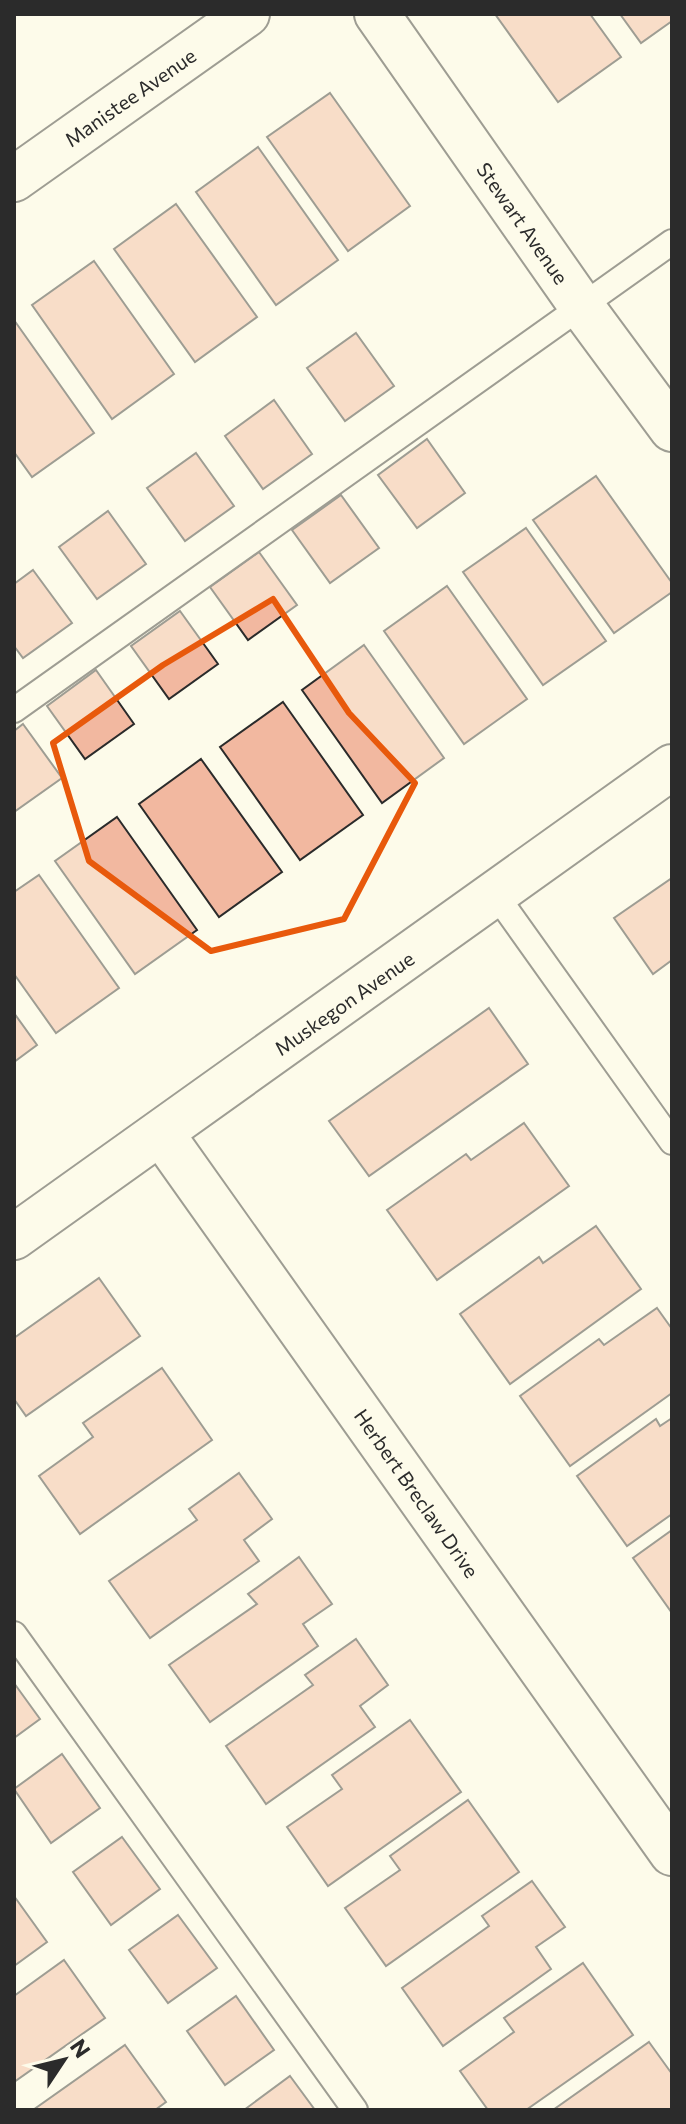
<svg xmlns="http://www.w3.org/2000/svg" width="686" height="2124" font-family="Commissioner,sans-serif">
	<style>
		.building { fill: #f2b8a0; stroke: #2b2b2b; stroke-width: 2 }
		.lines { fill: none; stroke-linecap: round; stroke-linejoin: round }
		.service-casing { stroke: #2b2b2b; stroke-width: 28 }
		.minor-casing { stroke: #2b2b2b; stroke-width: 48 }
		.service { stroke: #fdfbea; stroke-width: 24 }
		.minor { stroke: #fdfbea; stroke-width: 44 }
		.marked { fill: none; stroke: #e8590c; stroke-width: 6; stroke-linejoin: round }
		.labels { text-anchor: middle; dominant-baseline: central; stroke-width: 6; stroke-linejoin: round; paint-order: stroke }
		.street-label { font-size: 20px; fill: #2b2b2b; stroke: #fdfbea }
	</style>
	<rect width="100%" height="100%" fill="#fdfbea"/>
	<g class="building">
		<polygon points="495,14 590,14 621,57 558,102"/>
		<polygon points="620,14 672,14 672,21 641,43"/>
		<polygon points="330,93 410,206 348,251 267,137"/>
		<polygon points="258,147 338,260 276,305 196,192"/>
		<polygon points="176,204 257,317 195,362 114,249"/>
		<polygon points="94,261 174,374 112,419 32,305"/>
		<polygon points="14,320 94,433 32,477 14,452"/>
		<polygon points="356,333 394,386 345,421 307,368"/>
		<polygon points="274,400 312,454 263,489 225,436"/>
		<polygon points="427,439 465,493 417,528 378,475"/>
		<polygon points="196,453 234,506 185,541 147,488"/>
		<polygon points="596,476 672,583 672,592 614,633 533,520"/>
		<polygon points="341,495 379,548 330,583 292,530"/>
		<polygon points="108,511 146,564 97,599 59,547"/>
		<polygon points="526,528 606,641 543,685 463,572"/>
		<polygon points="259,552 297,605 248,640 210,587"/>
		<polygon points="33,570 72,623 23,658 14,646 14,584"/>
		<polygon points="447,586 527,699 464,744 384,631"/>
		<polygon points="180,611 218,664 169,699 131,646"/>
		<polygon points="364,645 444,758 382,803 302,690"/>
		<polygon points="96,670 134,724 85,759 47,706"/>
		<polygon points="283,702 363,815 300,860 220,747"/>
		<polygon points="23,724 62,778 14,812 14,731"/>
		<polygon points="201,759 282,872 219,917 139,804"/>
		<polygon points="117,817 197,930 135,974 55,861"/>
		<polygon points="39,875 119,988 56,1033 14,974 14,892"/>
		<polygon points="672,878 672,960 653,974 614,918"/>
		<polygon points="489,1008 528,1064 369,1176 329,1121"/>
		<polygon points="14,1013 37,1045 14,1062"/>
		<polygon points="524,1123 569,1186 437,1280 387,1210 466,1154 471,1160"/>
		<polygon points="596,1226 641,1289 510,1384 460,1314 539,1257 543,1263"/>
		<polygon points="99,1278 140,1336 26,1416 14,1399 14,1338"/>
		<polygon points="657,1308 672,1329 672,1393 570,1466 520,1396 599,1339 604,1345"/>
		<polygon points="162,1368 212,1440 80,1534 39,1476 93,1437 83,1423"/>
		<polygon points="672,1418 672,1514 627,1546 577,1476 656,1419 660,1426"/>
		<polygon points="239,1473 272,1519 244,1540 259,1561 150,1638 109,1581 197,1520 189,1509"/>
		<polygon points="672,1530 672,1613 633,1558"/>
		<polygon points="299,1557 332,1604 303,1624 318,1646 210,1722 169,1665 257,1604 248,1594"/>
		<polygon points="356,1639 388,1685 360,1706 375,1727 266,1804 226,1746 313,1685 305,1675"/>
		<polygon points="14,1683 40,1719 14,1738"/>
		<polygon points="410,1720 461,1792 328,1886 287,1827 342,1789 332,1775"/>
		<polygon points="62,1754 100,1808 51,1843 14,1789"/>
		<polygon points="468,1800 519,1872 386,1966 345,1908 400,1870 390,1856"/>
		<polygon points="122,1837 160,1889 111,1925 73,1872"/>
		<polygon points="532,1881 565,1927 536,1947 551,1969 443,2046 402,1988 489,1926 482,1916"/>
		<polygon points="14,1896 47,1942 14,1966"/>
		<polygon points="178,1915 217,1968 168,2003 129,1950"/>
		<polygon points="64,1960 105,2018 14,2082 14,1996"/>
		<polygon points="583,1963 633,2035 526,2110 488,2110 460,2071 514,2032 504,2018"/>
		<polygon points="236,1996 274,2050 225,2085 187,2031"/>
		<polygon points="649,2042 672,2074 672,2110 553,2110"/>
		<polygon points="125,2045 166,2102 155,2110 33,2110"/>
		<polygon points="290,2076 315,2110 244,2110"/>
	</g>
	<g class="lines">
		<g class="service-casing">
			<g id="service">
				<polyline points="14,710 672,242"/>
				<polyline points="496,895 672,1142"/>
				<polyline points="14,1634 355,2110"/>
			</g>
		</g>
		<g class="minor-casing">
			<g id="minor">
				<polyline points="377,14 582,307 672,429"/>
				<polyline points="14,179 247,14"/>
				<polyline points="161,1133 672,1853"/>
				<polyline points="14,1237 672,767"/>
			</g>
		</g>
		<use href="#service" class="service"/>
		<use href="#minor" class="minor"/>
	</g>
	<path d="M0 0H686V2124H0ZM273,599L349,713L415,783L344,919L211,951L89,861L53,743L163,665Z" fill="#fdfbea" fill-opacity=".55" fill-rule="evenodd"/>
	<path class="marked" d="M273,599L349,713L415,783L344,919L211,951L89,861L53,743L163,665Z"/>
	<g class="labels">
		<g class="street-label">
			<text transform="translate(130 97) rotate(-35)">Manistee Avenue</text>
			<text transform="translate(523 223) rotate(55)">Stewart Avenue</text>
			<text transform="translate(344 1003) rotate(-35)">Muskegon Avenue</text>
			<text transform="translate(417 1493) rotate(55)">Herbert Breclaw Drive</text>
		</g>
	</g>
	<rect width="686" height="2124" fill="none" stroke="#2b2b2b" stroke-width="32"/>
	<g transform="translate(64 2060) rotate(55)" stroke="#fdfbea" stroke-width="6" paint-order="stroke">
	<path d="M0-6L14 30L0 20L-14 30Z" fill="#2b2b2b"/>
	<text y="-12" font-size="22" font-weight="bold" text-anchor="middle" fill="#2b2b2b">N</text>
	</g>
</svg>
